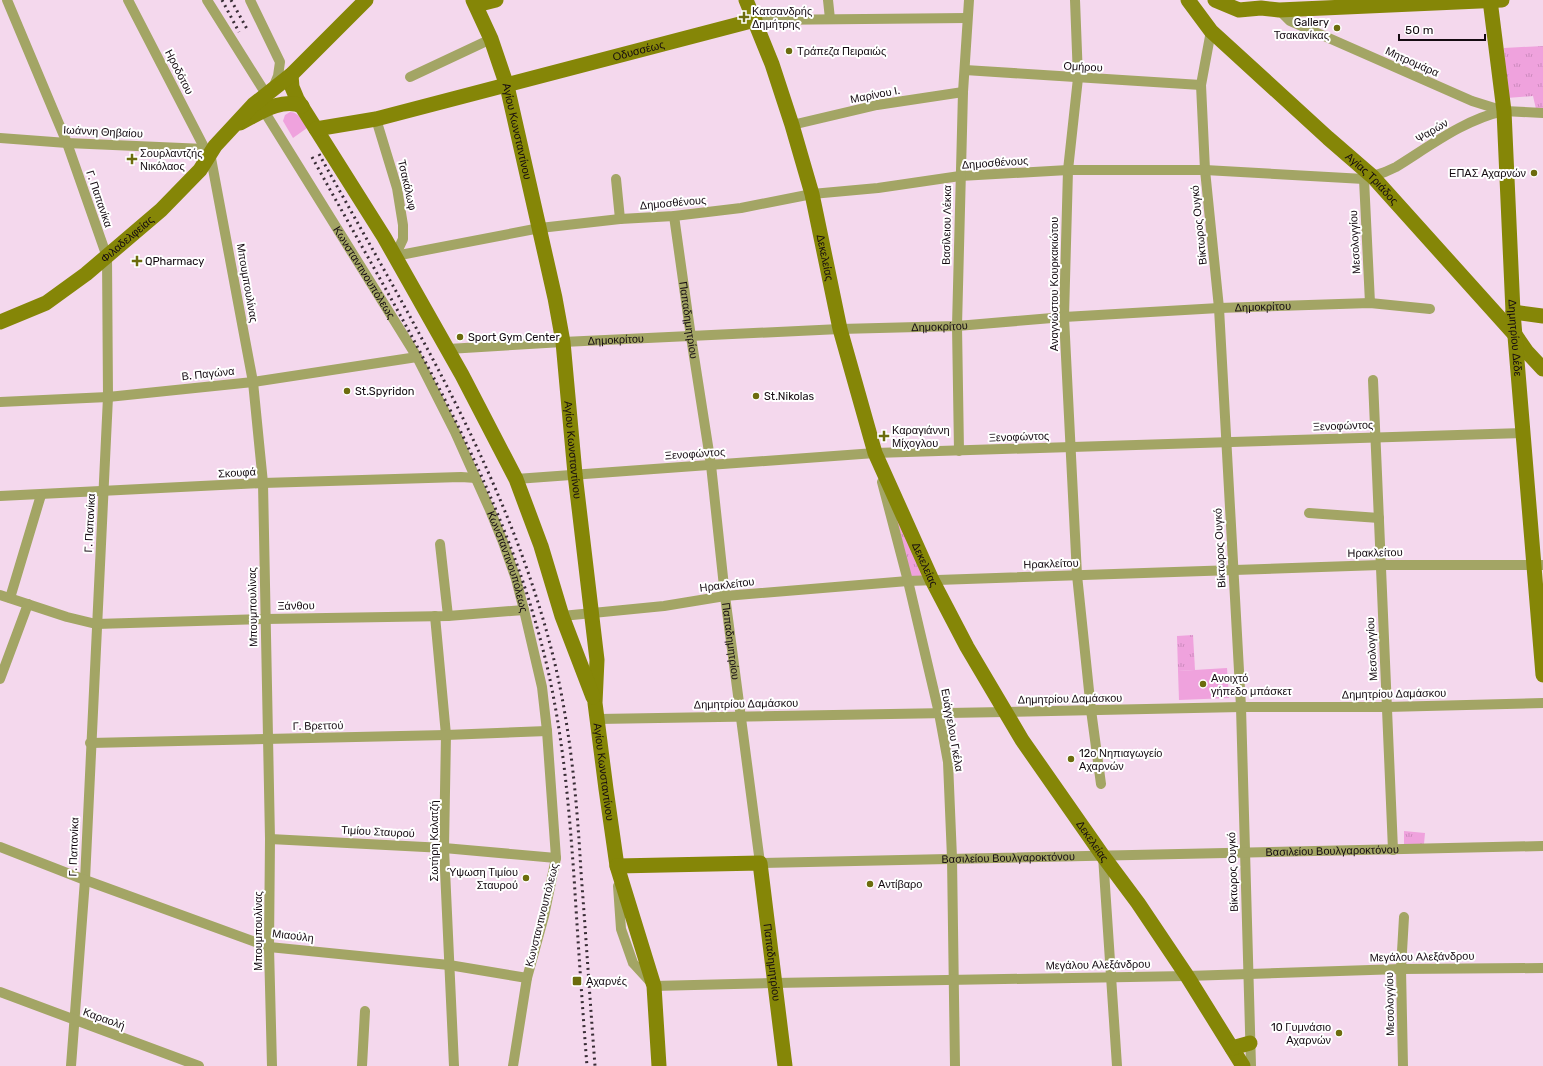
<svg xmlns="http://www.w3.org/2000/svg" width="1543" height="1066" font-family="Rubik,sans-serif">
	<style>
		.grass { fill: #efa2dd }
		.park { fill: url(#park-tufts) }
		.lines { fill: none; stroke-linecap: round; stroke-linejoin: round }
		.street { stroke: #a3a565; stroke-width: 10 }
		.secondary { stroke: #858607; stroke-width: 15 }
		.rail { stroke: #382c35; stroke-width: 3; stroke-dasharray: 2 4; stroke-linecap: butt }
		.poi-dot { fill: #6c6c0d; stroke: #fff; stroke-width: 1.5 }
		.labels { text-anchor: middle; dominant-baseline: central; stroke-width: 4; stroke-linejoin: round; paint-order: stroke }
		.poi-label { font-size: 11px; fill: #140a11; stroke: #fff; text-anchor: start }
		.street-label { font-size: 11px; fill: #140a11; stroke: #fff }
	</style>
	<defs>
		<pattern id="park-tufts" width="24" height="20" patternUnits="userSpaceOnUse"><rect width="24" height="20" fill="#efa2dd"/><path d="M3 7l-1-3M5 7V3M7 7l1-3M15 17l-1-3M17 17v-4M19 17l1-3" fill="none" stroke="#cc8abd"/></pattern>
	</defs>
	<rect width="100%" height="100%" fill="#f4d8ed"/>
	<g class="grass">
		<path d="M290,112C299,112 302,121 307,128L293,138L283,121L285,115Z"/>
		<polygon points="1227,668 1229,698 1179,700 1178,671"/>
	</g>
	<g class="park">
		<polygon points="1543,46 1543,109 1536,109 1533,96 1507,98 1504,48"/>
		<polygon points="891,501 927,579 912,579"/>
		<polygon points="1193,635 1195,670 1178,671 1177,636"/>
		<polygon points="1404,831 1425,833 1424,844 1404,845"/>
	</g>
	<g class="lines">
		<g class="street">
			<polyline points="7,0 67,143 107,257 108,397 85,880 71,1066"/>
			<polyline points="128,0 205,149 210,153 253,382 263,483 270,839 269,947 272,1066"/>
			<polyline points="207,0 266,94"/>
			<polyline points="250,0 280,62 278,76 273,88"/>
			<polyline points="828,0 830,19"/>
			<polyline points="1075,0 1078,78 1068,170 1064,317 1077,575 1091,710 1101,784"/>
			<polyline points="1279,10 1290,21 1472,101 1504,111 1543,113"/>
			<polyline points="755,20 967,18"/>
			<polyline points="1211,31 1201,85 1205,170 1219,308 1241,707 1251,1066"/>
			<polyline points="965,70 1201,85"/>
			<polyline points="410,77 491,39"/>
			<path id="s1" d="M264,111L417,357L455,432L490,510L503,542L516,579L524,610L542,687L547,731L556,858L544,916L527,978L513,1066"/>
			<polyline points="376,119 397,188 403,225 403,239 395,256"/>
			<polyline points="792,125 877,105 963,92"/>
			<polyline points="0,138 67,143 205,149"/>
			<polyline points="616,179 620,219"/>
			<polyline points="1364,179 1370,303"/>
			<path id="s2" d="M674,216L691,337L711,465L725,596L760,863L1543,846"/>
			<path d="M395,256L540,228L620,219L674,216L741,208L812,194L878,188L960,176L1068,170H1205L1364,179L1385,172L1396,167C1430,146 1465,119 1504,111"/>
			<path id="s3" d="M448,349L563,342L840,329L957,326L1064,317L1219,308L1370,303L1430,309"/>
			<polyline points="1373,380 1393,850"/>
			<polyline points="0,402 108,397 253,382 417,357"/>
			<polyline points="959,451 957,326 963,92 969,0"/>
			<polyline points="516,479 875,453 1523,433"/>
			<polyline points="882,482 908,581 939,713 948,762 952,858 955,1066"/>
			<polyline points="0,496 263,483 461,477 476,478"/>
			<polyline points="1309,513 1379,518"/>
			<polyline points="440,544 448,616"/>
			<polyline points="0,595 67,617 96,624 266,619 448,616 524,610"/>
			<polyline points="10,598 41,495"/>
			<polyline points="435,616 446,735 444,848 454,1066"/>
			<polyline points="562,616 664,606 725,596 908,581 1380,565 1543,565"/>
			<polyline points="0,679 28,604"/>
			<polyline points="598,719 1005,712 1241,707 1387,707 1543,703"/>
			<polyline points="90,743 446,735 547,731"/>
			<polyline points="270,839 444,848 556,858"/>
			<polyline points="0,847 85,880 269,947 449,965 527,978"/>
			<polyline points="1103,856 1117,1066"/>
			<polyline points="618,886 621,929 633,963 654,986 774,983 1187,976 1401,969 1543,968"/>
			<polyline points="0,992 199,1066"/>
			<polyline points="362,1066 365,1011"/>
			<polyline points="1403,1066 1401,969 1404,917"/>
		</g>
		<g class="secondary">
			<path id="s4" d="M473,0L491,39L507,86L555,298L563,342L575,474L597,660L595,703L606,789L617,866L654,986L659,1066"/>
			<path id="s5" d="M746,0L772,64L792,125L812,194L840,329L875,453L932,580L967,647L1022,740L1103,856L1138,903L1187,976L1243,1066"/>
			<path id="s6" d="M1188,0L1211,31L1328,138L1373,177L1516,336L1527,352L1543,369"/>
			<polyline points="1215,0 1239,10 1261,8 1279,10 1502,0"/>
			<path id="s7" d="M1490,0L1504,111L1513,312L1543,675"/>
			<polyline points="476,5 496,0"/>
			<polyline points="291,75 292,87 297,99 384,237 462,375 516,479 541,546 562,616 593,697"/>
			<path d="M240,123C258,114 281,97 302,106"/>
			<path id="s8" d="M316,129L376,119L755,20"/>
			<polyline points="1513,312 1543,316"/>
			<path id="s9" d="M0,322L46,303L86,274L161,210L200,170L215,146L253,105L291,75L366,0"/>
			<path id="s10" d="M617,866L760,863L785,1066"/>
			<polyline points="1232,1048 1250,1043"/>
		</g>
		<g class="rail">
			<polyline points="222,0 239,32"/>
			<polyline points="231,0 247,29"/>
			<path d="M319,154C410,318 511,480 555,664C571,733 577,802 581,872C586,937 590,1001 595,1066"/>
			<path d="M312,157C402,321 504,482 547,666C563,736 569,806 574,877C578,940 582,1003 587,1066"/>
		</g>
	</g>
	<g class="poi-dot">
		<path d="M742 11h4v4h4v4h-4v4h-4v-4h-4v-4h4z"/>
		<circle cx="1337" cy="28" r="4"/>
		<circle cx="789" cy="51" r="4"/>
		<path d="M130 153h4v4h4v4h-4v4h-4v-4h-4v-4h4z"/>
		<circle cx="1534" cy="173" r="4"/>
		<path d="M135 255h4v4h4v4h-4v4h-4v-4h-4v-4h4z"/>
		<circle cx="460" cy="337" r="4"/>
		<circle cx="347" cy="391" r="4"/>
		<circle cx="756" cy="396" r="4"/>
		<path d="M882 430h4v4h4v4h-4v4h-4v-4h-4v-4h4z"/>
		<circle cx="1203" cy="684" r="4"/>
		<circle cx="1071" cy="759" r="4"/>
		<circle cx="526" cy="878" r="4"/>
		<circle cx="870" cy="884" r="4"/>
		<rect x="572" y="976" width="10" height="10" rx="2"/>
		<circle cx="1339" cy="1033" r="4"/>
	</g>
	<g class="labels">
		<g class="poi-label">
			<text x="752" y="11">Κατσανδρής<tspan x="752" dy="13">Δημήτρης</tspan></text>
			<text x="1329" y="22" text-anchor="end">Gallery<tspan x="1329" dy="13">Τσακανίκας</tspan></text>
			<text x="797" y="51">Τράπεζα Πειραιώς</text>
			<text x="140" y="153">Σουρλαντζής<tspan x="140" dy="13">Νικόλαος</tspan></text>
			<text x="1526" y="173" text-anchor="end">ΕΠΑΣ Αχαρνών</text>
			<text x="145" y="261">QPharmacy</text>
			<text x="468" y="337">Sport Gym Center</text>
			<text x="355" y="391">St.Spyridon</text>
			<text x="764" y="396">St.Nikolas</text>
			<text x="892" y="430">Καραγιάννη<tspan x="892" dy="13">Μίχογλου</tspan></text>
			<text x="1211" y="678">Ανοιχτό<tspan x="1211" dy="13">γήπεδο μπάσκετ</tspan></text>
			<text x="1079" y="753">12ο Νηπιαγωγείο<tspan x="1079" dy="13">Αχαρνών</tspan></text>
			<text x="518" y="872" text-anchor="end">Ύψωση Τιμίου<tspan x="518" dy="13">Σταυρού</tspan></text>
			<text x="878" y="884">Αντίβαρο</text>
			<text x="586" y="981">Αχαρνές</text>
			<text x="1331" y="1027" text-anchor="end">10 Γυμνάσιο<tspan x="1331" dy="13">Αχαρνών</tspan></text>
		</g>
		<g class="street-label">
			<text stroke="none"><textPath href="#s8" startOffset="332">Οδυσσέως</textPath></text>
			<text transform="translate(1412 62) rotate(24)">Μητρομάρα</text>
			<text transform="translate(1083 67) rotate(3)">Ομήρου</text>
			<text transform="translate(179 72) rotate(63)">Ηροδότου</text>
			<text transform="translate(875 95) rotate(-11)">Μαρίνου Ι.</text>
			<text stroke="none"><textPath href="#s4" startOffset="139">Αγίου Κωνσταντίνου</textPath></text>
			<text transform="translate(1432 131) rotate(-31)">Ψαρών</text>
			<text transform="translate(103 132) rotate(3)">Ιωάννη Θηβαίου</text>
			<text transform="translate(995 163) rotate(-4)">Δημοσθένους</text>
			<text stroke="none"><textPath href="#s6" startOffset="257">Αγίας Τριάδος</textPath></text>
			<text transform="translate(407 185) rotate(77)">Τσακάλωφ</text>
			<text transform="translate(99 199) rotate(71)">Γ. Παπανίκα</text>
			<text transform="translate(673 203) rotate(-5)">Δημοσθένους</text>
			<text transform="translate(947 225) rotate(-89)">Βασίλειου Λέκκα</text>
			<text transform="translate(1199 225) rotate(-96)">Βίκτωρος Ουγκό</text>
			<text stroke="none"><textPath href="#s9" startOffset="153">Φιλαδελφείας</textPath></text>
			<text transform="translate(1355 242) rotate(-93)">Μεσολογγίου</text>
			<text stroke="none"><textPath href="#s5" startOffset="270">Δεκελείας</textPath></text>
			<text stroke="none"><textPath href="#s1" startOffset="190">Κωνσταντινουπόλεως</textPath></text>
			<text transform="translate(247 283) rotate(80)">Μπουμπουλίνας</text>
			<text transform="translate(1054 284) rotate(-90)">Αναγνώστου Κουρκακιώτου</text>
			<text stroke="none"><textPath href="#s3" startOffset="816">Δημοκρίτου</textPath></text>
			<text stroke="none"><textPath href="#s2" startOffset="105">Παπαδημητρίου</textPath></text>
			<text stroke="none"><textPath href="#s3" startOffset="492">Δημοκρίτου</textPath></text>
			<text stroke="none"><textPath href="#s7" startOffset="339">Δημητρίου Δέδε</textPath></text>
			<text stroke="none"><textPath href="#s3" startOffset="168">Δημοκρίτου</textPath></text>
			<text transform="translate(208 374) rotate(-6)">Β. Παγώνα</text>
			<text transform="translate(1343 426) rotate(-2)">Ξενοφώντος</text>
			<text transform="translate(1019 437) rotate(-2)">Ξενοφώντος</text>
			<text stroke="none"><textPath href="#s4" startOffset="463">Αγίου Κωνσταντίνου</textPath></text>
			<text transform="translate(695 454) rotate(-4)">Ξενοφώντος</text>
			<text transform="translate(237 473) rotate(-3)">Σκουφά</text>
			<text transform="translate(90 523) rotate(-87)">Γ. Παπανίκα</text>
			<text transform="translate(1220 548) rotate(-93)">Βίκτωρος Ουγκό</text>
			<text transform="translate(1375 553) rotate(-1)">Ηρακλείτου</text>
			<text stroke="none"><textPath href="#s1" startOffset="514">Κωνσταντινουπόλεως</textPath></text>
			<text transform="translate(1051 564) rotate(-2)">Ηρακλείτου</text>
			<text stroke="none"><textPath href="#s5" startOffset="594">Δεκελείας</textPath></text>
			<text transform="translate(727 585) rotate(-7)">Ηρακλείτου</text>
			<text transform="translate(296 606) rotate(-1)">Ξάνθου</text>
			<text transform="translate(253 607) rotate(-91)">Μπουμπουλίνας</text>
			<text stroke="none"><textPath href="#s2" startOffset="429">Παπαδημητρίου</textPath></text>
			<text transform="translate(1372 649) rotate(-93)">Μεσολογγίου</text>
			<text transform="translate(1394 694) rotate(-1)">Δημητρίου Δαμάσκου</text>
			<text transform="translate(1070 699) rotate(-1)">Δημητρίου Δαμάσκου</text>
			<text transform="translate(746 704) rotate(-1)">Δημητρίου Δαμάσκου</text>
			<text transform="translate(318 726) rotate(-1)">Γ. Βρεττού</text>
			<text transform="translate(952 730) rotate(80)">Ευάγγελου Γκέλα</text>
			<text stroke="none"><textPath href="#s4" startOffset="787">Αγίου Κωνσταντίνου</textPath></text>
			<text transform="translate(378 832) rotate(3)">Τιμίου Σταυρού</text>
			<text transform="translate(434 841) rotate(-90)">Σωτήρη Καλατζή</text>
			<text stroke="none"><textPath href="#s5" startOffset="918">Δεκελείας</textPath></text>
			<text transform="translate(74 847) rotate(-88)">Γ. Παπανίκα</text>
			<text stroke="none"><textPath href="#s2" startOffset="1225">Βασιλείου Βουλγαροκτόνου</textPath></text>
			<text stroke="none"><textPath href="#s2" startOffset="901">Βασιλείου Βουλγαροκτόνου</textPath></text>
			<text transform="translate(1233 872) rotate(-92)">Βίκτωρος Ουγκό</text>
			<text transform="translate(542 915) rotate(-76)">Κωνσταντινουπόλεως</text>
			<text transform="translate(258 931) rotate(-90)">Μπουμπουλίνας</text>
			<text transform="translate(293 936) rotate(7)">Μιαούλη</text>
			<text transform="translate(1422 957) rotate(-1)">Μεγάλου Αλεξάνδρου</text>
			<text stroke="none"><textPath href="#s10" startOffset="243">Παπαδημητρίου</textPath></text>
			<text transform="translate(1098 965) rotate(-1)">Μεγάλου Αλεξάνδρου</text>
			<text transform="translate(1390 1004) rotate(-91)">Μεσολογγίου</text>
			<text transform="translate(104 1019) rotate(20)">Καραολή</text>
		</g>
	</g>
	<path d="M1399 34v6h86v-6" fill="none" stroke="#140a11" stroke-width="2"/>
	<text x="1405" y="34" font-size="12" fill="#140a11" stroke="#ffffff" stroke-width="3" paint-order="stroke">50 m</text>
</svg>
